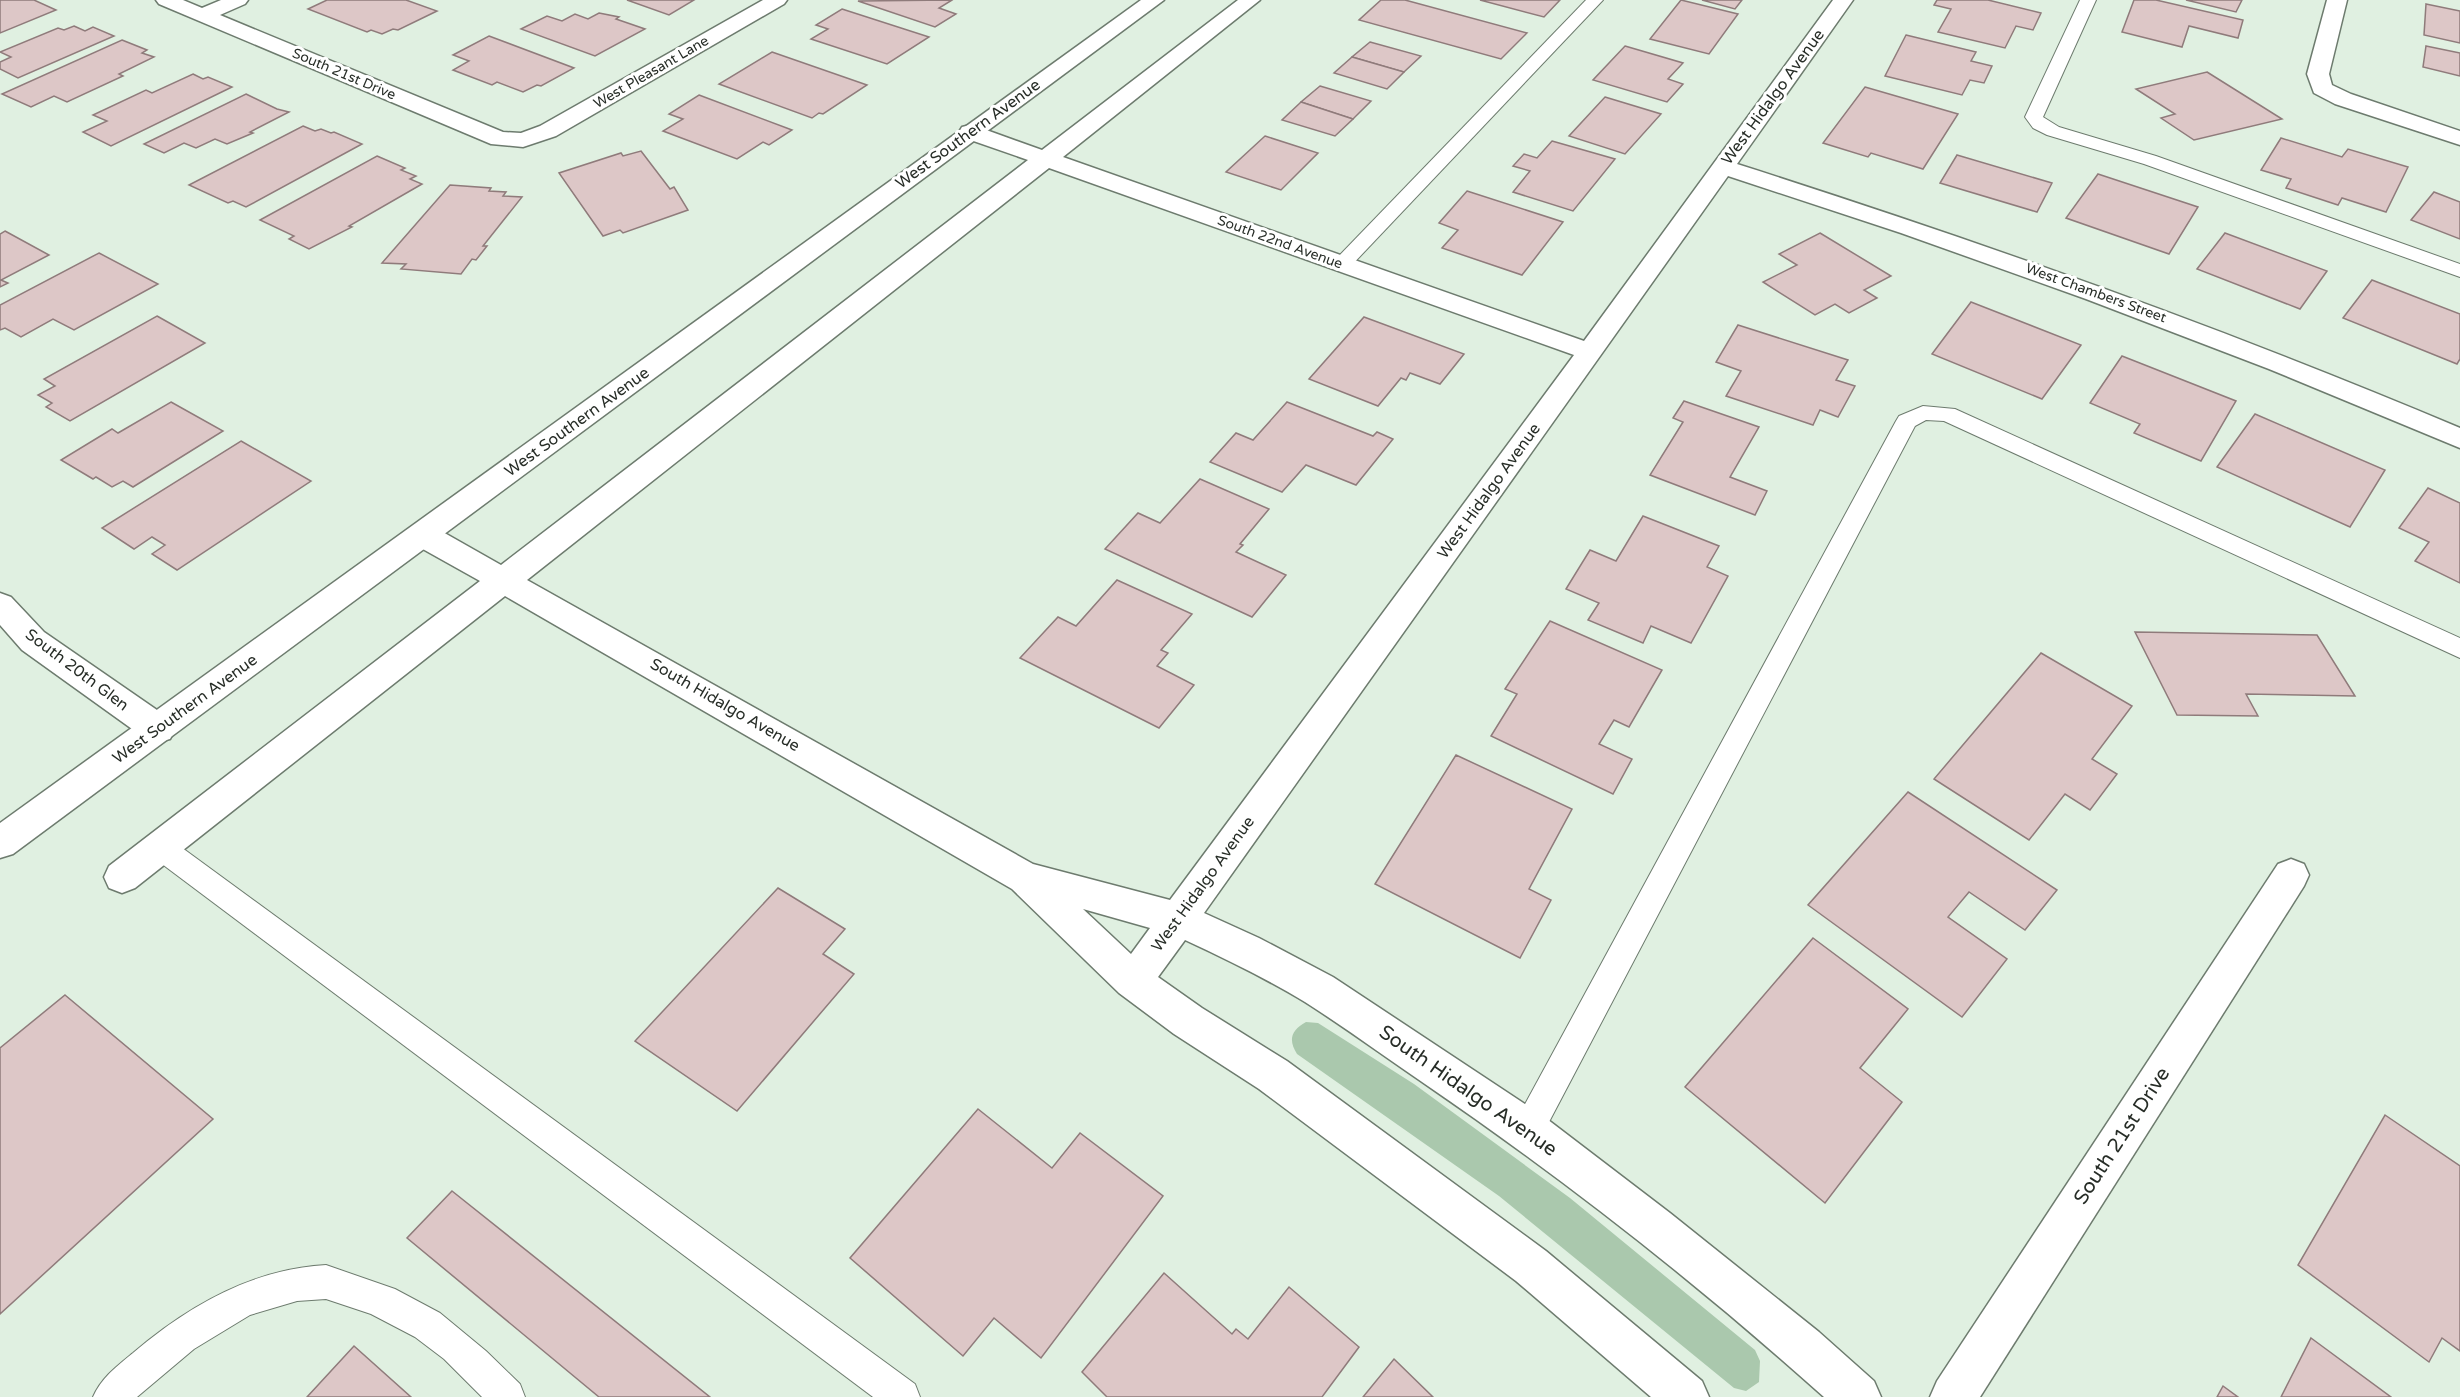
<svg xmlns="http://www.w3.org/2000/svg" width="2460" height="1397" font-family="'Varela Round',sans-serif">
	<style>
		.green { fill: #aac8ad }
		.building { fill: #ddc7c7; stroke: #8f7b7b; stroke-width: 1.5 }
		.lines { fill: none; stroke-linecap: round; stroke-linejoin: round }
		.service-casing { stroke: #6d7b6e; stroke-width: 2 }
		.minor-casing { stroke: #6d7b6e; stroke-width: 3 }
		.secondary-casing { stroke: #6d7b6e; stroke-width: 3 }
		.service { fill: #fff; fill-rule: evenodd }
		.minor { fill: #fff; fill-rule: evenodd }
		.secondary { fill: #fff; fill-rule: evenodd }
		.labels { text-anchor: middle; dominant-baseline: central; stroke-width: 6; stroke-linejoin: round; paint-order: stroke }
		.far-street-label { font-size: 14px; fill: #272d27; stroke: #fff }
		.street-label { font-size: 16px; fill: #272d27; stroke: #fff }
		.near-street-label { font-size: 20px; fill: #272d27; stroke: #fff }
	</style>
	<rect width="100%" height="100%" fill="#e0f0e1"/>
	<path class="green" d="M1306,1022L1318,1023L1414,1084L1570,1198L1755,1350L1760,1361L1759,1382L1746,1391L1734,1388L1499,1196L1297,1054C1288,1040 1291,1030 1306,1022Z"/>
	<g class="building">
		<polygon points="0,0 34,0 56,10 0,33"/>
		<polygon points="327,0 406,0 437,11 398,30 393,29 382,34 371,30 367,32 308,9"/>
		<polygon points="627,0 694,0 669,15"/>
		<polygon points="952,0 939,8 956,14 935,27 858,1"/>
		<polygon points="1381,0 1405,0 1527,33 1501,59 1359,20"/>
		<polygon points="1480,0 1560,0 1544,17"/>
		<polygon points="1681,0 1738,14 1709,54 1650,39"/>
		<polygon points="1702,0 1742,0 1735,9"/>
		<polygon points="1937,0 1988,0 2041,13 2033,30 2016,26 2005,48 1938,32 1951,9 1934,5"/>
		<polygon points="2134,0 2156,0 2243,20 2238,38 2189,26 2182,47 2122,32"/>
		<polygon points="2186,0 2242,0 2236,12"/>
		<polygon points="2426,4 2460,11 2460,43 2424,35"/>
		<polygon points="842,9 929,37 887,64 811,39 828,29 816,25"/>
		<polygon points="599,13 619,17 616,19 645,29 595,56 521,29 547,16 562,21 575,14 588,19"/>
		<polygon points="74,26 85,31 93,27 114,36 18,78 0,69 0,62 11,57 0,52 58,28 64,30"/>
		<polygon points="1906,35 1976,52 1971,61 1992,66 1984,83 1970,80 1962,95 1885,76"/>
		<polygon points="489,36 574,68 541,86 537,85 523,92 497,82 492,85 453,70 469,61 453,55"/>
		<polygon points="122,40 147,50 142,53 154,57 119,74 123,76 67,102 54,96 31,107 2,94"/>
		<polygon points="1370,42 1421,56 1404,72 1352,57"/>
		<polygon points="1625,46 1683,63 1668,79 1683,84 1667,102 1593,80"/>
		<polygon points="2426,46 2460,53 2460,76 2423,67"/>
		<polygon points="772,52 867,85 823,114 819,113 812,118 719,84"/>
		<polygon points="1352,57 1404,72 1387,89 1334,73"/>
		<polygon points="2207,72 2282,119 2194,140 2161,118 2175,114 2136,89"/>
		<polygon points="193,74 203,79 208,77 232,87 111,146 83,132 107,121 93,115 146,90 152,93"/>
		<polygon points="1320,86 1371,101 1353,119 1301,102"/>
		<polygon points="1865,87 1958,114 1923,169 1871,153 1868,157 1823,143"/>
		<polygon points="246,94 277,109 289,112 250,132 253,133 227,144 215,139 196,148 184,143 164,153 144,144"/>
		<polygon points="699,95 792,130 769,145 763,142 737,159 663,131 683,119 669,114"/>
		<polygon points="1605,97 1661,114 1625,154 1569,136"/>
		<polygon points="1301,102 1353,119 1335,136 1282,120"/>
		<polygon points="303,126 315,131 321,129 331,133 334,132 362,144 246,207 233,201 228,203 189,185"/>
		<polygon points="1265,136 1318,153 1281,190 1226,172"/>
		<polygon points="2281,138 2342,157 2348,149 2408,167 2386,212 2342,198 2338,205 2286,188 2291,179 2261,170"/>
		<polygon points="1552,141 1615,159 1573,211 1513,192 1530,171 1513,166 1524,154 1537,158"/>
		<polygon points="641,151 670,189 674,187 688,210 623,233 620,230 603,236 559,173 621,153 623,156"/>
		<polygon points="1957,155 2052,183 2037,212 1940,183"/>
		<polygon points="377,156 405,168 401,170 416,176 410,179 422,184 349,226 352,227 309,249 289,239 294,236 260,220"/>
		<polygon points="2098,174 2198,207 2169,254 2066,218"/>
		<polygon points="450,185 491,188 489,191 506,192 503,196 522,197 483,246 487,246 476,260 472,259 461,274 401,269 406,264 382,263"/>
		<polygon points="1467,191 1563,222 1522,275 1442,248 1458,230 1439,223"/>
		<polygon points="2434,192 2460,202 2460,239 2411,220"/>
		<polygon points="5,231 49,255 1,280 8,283 0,287 0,234"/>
		<polygon points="1820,233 1891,276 1864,290 1877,298 1849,313 1835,304 1815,315 1763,282 1797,265 1779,254"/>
		<polygon points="2225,233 2327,271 2300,309 2197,269"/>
		<polygon points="99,253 158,284 74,330 53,319 21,337 5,328 0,330 0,305"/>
		<polygon points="2372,280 2460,314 2460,359 2457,364 2343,318"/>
		<polygon points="1971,302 2081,345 2042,399 1932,354"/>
		<polygon points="157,316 205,343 70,421 46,407 52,403 38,395 55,386 44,379"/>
		<polygon points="1364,317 1464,354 1440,384 1410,373 1406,380 1401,378 1378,406 1309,379"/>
		<polygon points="1738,325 1848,360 1836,380 1855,386 1838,417 1820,410 1813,425 1726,396 1741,371 1716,362"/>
		<polygon points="2122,356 2236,401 2201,461 2134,433 2140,424 2090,403"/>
		<polygon points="1684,401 1759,427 1730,477 1767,491 1755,515 1650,475 1683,422 1673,418"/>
		<polygon points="171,402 223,431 133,487 123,481 112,487 96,477 93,479 61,460 112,429 118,433"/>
		<polygon points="1287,402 1373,436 1377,432 1393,439 1356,485 1306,465 1282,492 1210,462 1236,433 1253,440"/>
		<polygon points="2255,414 2385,470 2350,527 2217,467"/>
		<polygon points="241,441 311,481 177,570 152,554 165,545 152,537 134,549 102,528"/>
		<polygon points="1200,479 1269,509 1240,544 1243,545 1236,552 1286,575 1252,617 1105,549 1138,513 1160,523"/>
		<polygon points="2428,488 2460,503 2460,583 2415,561 2429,542 2399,528"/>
		<polygon points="1643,516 1719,546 1707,567 1728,576 1691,643 1651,626 1643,643 1588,620 1599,603 1566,589 1590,550 1616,561"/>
		<polygon points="1117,580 1192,614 1161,650 1168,653 1157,666 1194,685 1159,728 1020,658 1058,617 1076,626"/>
		<polygon points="1550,621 1662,670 1629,727 1614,720 1599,744 1632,759 1613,794 1491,736 1517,694 1505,689"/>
		<polygon points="2135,632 2317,635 2355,696 2246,694 2258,716 2177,715"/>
		<polygon points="2041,653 2132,706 2092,759 2117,774 2090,810 2065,794 2029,840 1934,779"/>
		<polygon points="1456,755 1572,809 1529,889 1551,900 1520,958 1375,884"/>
		<polygon points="1908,792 2057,890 2025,930 1969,892 1948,917 2007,959 1962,1017 1808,905"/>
		<polygon points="778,888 845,929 823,954 854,974 737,1111 635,1041"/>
		<polygon points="1813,938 1908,1009 1860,1068 1902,1102 1825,1203 1685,1087"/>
		<polygon points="65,995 213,1119 0,1314 0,1048"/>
		<polygon points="978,1109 1052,1168 1080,1133 1163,1196 1041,1358 994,1318 963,1356 850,1258"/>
		<polygon points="2385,1115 2460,1166 2460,1351 2442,1338 2429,1362 2298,1265"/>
		<polygon points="452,1191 710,1397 599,1397 407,1238"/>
		<polygon points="1164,1273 1232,1334 1236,1329 1248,1339 1289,1287 1359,1347 1322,1397 1107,1397 1082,1372"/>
		<polygon points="2311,1338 2391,1397 2281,1397"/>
		<polygon points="354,1346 411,1397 307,1397"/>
		<polygon points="1394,1359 1433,1397 1363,1397"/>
		<polygon points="2223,1386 2238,1397 2217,1397"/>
	</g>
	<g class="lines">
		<g class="service-casing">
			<g id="service">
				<polygon points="1586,0 1603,0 1349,268 1335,268 1332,264 1335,260"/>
				<polygon points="2080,0 2096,0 2043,117 2059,127 2156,156 2460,264 2460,277 2144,164 2047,135 2033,128 2025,117"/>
				<polygon points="1923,406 1955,409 2460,638 2460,658 1944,421 1926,420 1915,426 1539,1141 1528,1146 1517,1141 1512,1130 1517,1119 1896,421 1899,416"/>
				<polygon points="160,835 170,839 915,1384 920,1397 873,1397 150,855 146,847 150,839"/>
				<path d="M326,1265L395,1289L440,1313L486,1351L520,1384L525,1397H482L444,1359L415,1337L371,1314L326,1299L297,1301L250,1315L194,1349L137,1397H93C101,1378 117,1366 133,1353C188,1306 252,1269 326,1265Z"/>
			</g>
		</g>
		<g class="minor-casing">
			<g id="minor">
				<polygon points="156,0 183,0 202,8 221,0 248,0 245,4 220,15 503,132 521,133 540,126 763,0 787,0 784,4 556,136 523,147 491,144 159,4"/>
				<path d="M1238,0H1260L1063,157L1584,341L1833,0H1853L1737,164C1982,242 2223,328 2460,428V448L2269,369L2086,299L1901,233L1728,176L1204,913L1259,938L1333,977L1543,1116L1670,1213L1819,1332L1874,1381L1881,1397H1824C1698,1284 1564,1179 1425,1084C1385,1057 1346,1028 1305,1002C1267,979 1226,959 1185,940L1158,977L1202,1008L1287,1061L1546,1251L1702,1381L1709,1397H1651L1516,1281L1259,1089L1174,1034L1119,993L1012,889L505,596L135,888L122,893L109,888L104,877L109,866L480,581L412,543L408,535L412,527L423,524L434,527L501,565L1028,160L962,137L959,132L962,127L970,125L978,127L1042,150ZM1049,168L1574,355L1170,900L1033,864L527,580ZM1083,909L1150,928L1131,954Z"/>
				<polygon points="2327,0 2347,0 2329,74 2332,85 2351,94 2460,131 2460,145 2335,104 2314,93 2307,74"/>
				<polygon points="0,593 11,597 44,632 170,719 175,729 170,739 158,742 146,739 22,650 0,625"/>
				<polygon points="2291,859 2304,864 2309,875 2304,886 1980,1397 1930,1397 1937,1381 2278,864"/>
			</g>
		</g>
		<g class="secondary-casing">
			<polygon id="secondary" points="1141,0 1164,0 13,854 0,858 0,823"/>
		</g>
		<use href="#service" class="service"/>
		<use href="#minor" class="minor"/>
		<use href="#secondary" class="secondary"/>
	</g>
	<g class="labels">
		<g class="far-street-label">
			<text transform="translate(651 72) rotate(-30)">West Pleasant Lane</text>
			<text transform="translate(344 74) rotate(23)">South 21st Drive</text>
			<text transform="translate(1280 242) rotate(20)">South 22nd Avenue</text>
			<text transform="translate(2096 293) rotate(20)">West Chambers Street</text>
		</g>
		<g class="street-label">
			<text transform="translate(1773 97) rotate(-54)">West Hidalgo Avenue</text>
			<text transform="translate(968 134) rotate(-36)">West Southern Avenue</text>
			<text transform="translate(577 422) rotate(-36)">West Southern Avenue</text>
			<text transform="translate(1489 491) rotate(-54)">West Hidalgo Avenue</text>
			<text transform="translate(77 670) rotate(37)">South 20th Glen</text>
			<text transform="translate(725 705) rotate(30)">South Hidalgo Avenue</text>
			<text transform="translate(185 709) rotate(-36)">West Southern Avenue</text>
			<text transform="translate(1203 884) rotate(-54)">West Hidalgo Avenue</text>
		</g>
		<g class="near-street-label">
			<text transform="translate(1468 1091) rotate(35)">South Hidalgo Avenue</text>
			<text transform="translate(2122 1136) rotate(-57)">South 21st Drive</text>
		</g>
	</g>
</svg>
